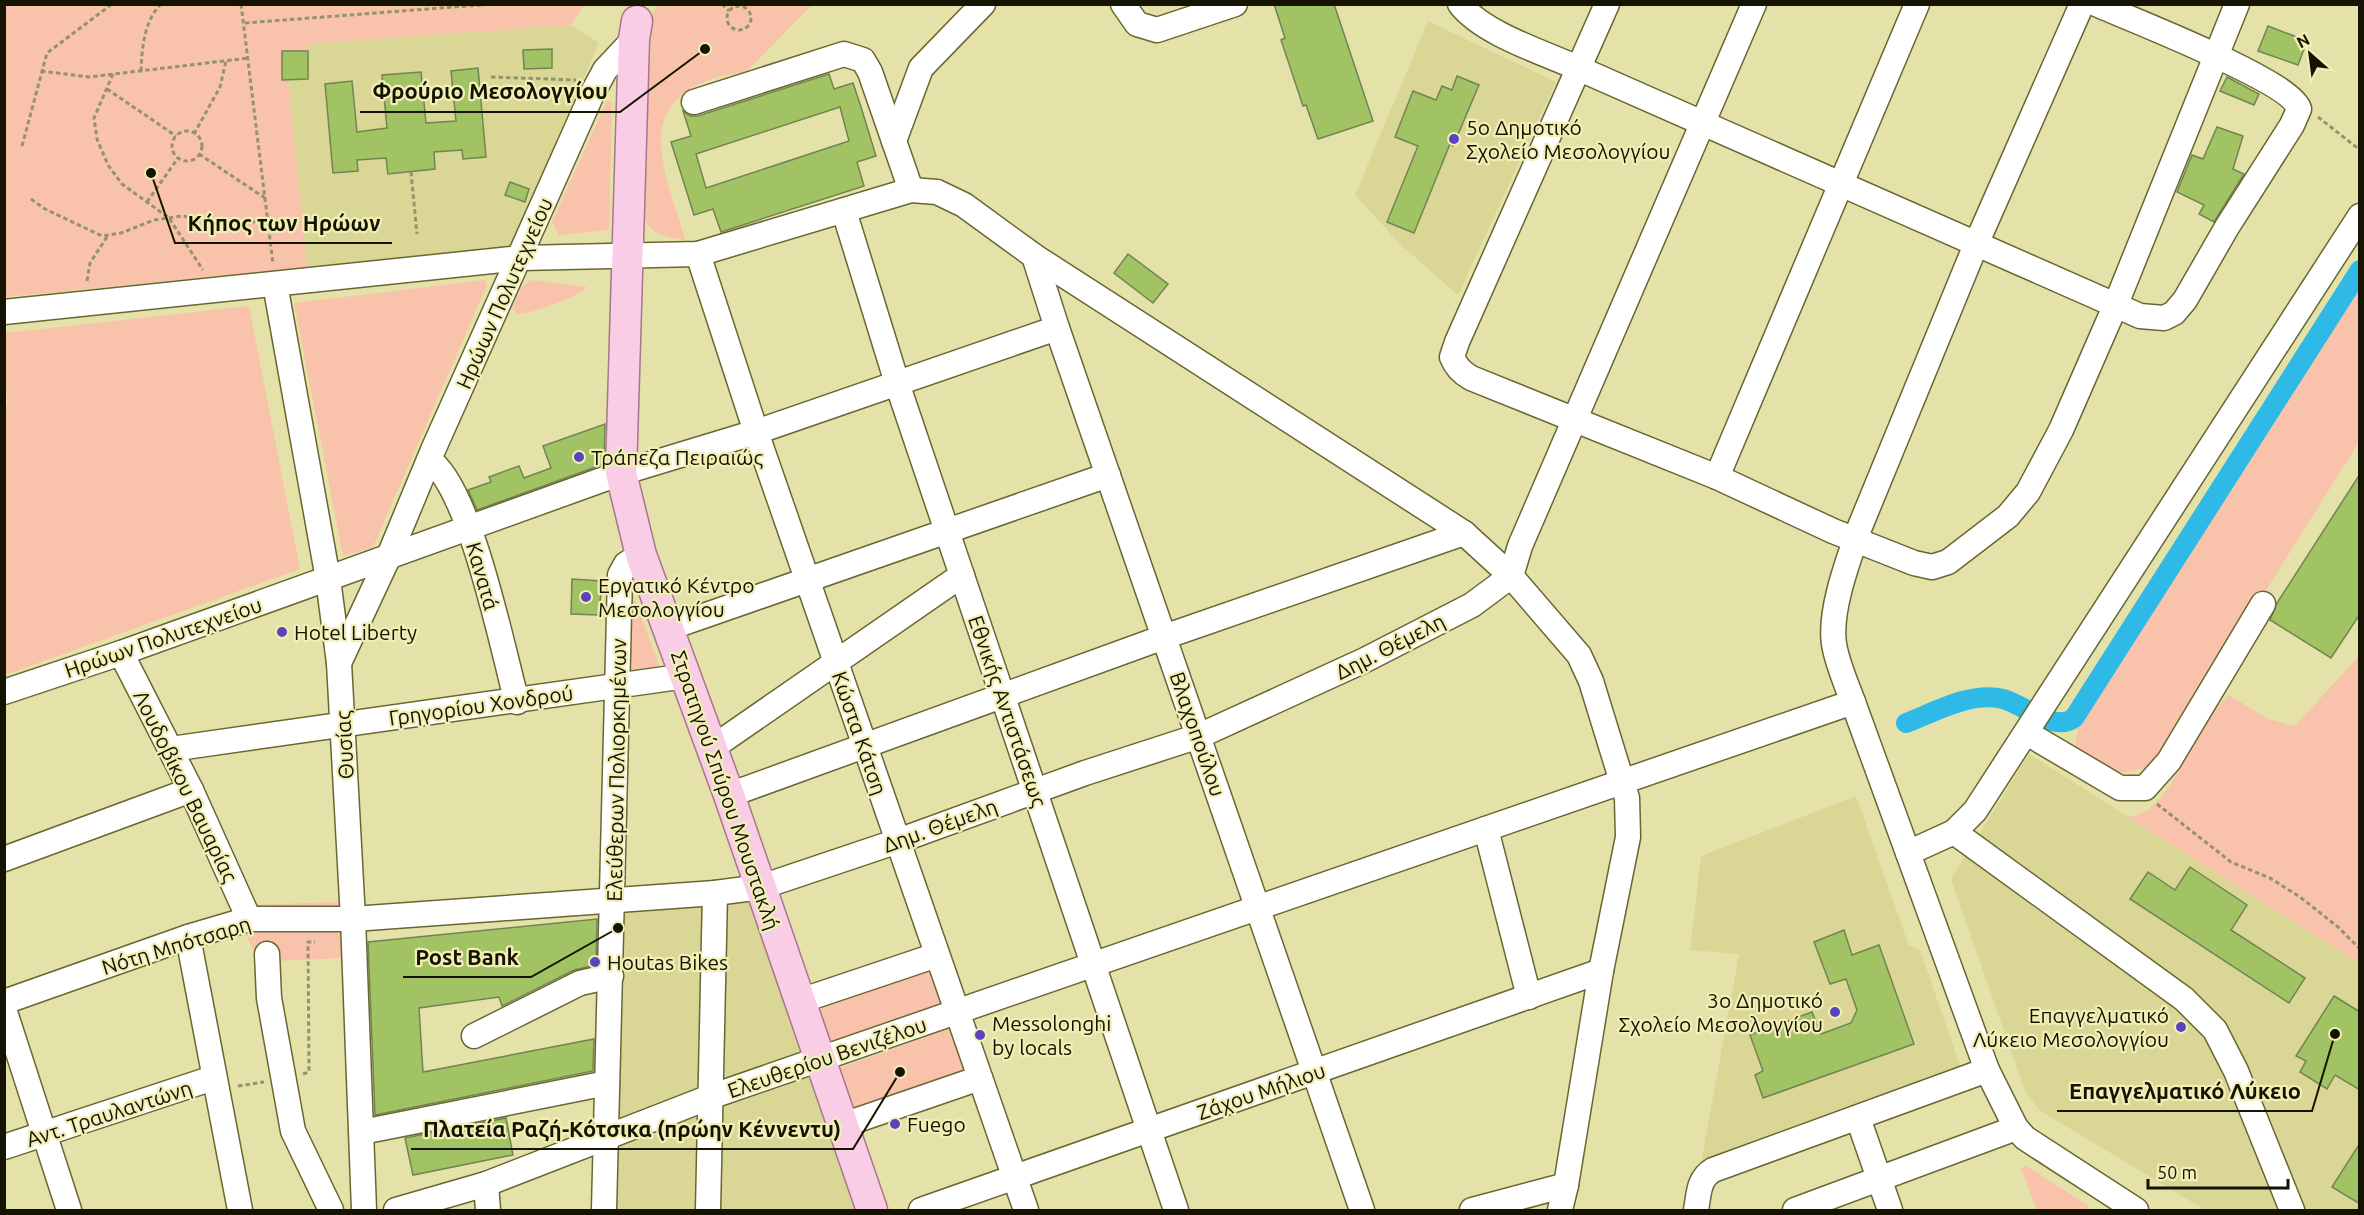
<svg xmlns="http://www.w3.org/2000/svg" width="2364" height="1215" font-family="Ubuntu,sans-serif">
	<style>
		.built { fill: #dad696 }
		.green { fill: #f9c2aa }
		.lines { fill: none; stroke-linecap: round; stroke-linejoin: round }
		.canal { stroke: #2fb9e6; stroke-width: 20 }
		.building { fill: #a2c364; stroke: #728453; stroke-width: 1.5; fill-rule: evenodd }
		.minor-casing { stroke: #696631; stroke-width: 27 }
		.major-casing { stroke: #a8768b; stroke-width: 33 }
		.path { stroke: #959369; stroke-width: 3; stroke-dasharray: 4.5 3; stroke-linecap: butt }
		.minor { stroke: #fff; stroke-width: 24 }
		.major { stroke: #facde6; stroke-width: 30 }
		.poi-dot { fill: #5944bc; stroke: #f2efb6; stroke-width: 2 }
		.labels { text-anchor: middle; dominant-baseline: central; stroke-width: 4.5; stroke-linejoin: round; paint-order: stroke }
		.poi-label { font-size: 21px; fill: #151301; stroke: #f2efb6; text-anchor: start }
		.street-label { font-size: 21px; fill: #151301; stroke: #f2efb6 }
		.leader { fill: none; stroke: #151301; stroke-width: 2 }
		.callout-dot { fill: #151301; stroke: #f2efb6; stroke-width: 2 }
		.callout-label { font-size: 22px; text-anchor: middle; font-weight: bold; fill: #151301; stroke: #f2efb6; stroke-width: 4.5; stroke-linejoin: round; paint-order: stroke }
	</style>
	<rect width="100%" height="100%" fill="#e5e2a9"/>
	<g class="built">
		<polygon points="1428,21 1556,82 1458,295 1401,245 1355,195"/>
		<polygon points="571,25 599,43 510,247 307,267 288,79 307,44"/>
		<polygon points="2029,754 2359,963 2359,1210 2205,1210 2039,1110 2025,1091 1951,879"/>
		<polygon points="1856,796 1909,946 1920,950 1962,1071 1701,1163 1739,954 1690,950 1701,856"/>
		<polygon points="765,879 880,1210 597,1210 602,895"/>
	</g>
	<g class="green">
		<path d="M660,4L812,5L745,73C707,74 660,95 661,141C661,173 677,209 685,240C662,237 651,234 640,213L653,12Z"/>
		<polygon points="4,5 584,5 571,25 307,44 308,79 288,80 307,267 5,297"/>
		<polygon points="607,101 612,102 609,230 559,235 552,222"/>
		<polygon points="484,280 487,285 373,547 343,556 294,303"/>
		<path d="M531,280L587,287C580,296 530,315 517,314L512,308L522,287Z"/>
		<path d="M2359,286V442L2157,764C2121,777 2100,777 2075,747L2078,727Z"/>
		<polygon points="249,306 300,569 5,675 4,406 8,405 4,376 5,333"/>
		<polygon points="631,589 662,674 626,677"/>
		<path d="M2359,656V963L2128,817C2134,815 2141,814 2146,811C2179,788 2195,726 2229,695L2268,719L2295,726Z"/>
		<polygon points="341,902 343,958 258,962 246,934 245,905"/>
		<polygon points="934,966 947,1005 824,1049 810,1010"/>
		<polygon points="954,1027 970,1072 846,1115 831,1071"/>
		<polygon points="2026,1166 2089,1206 2086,1210 2037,1210 2021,1169"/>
	</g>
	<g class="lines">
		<path class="canal" d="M1906,723C1935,712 1971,691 2003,699C2025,705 2054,733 2074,718L2360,270"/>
	</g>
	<g class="building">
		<polygon points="1274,4 1334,4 1373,121 1318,139 1306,105 1303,106 1281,40 1285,38"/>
		<polygon points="2268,26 2307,41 2298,65 2258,51"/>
		<polygon points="552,49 552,68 524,69 523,50"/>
		<polygon points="282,51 308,51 308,79 282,80"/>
		<polygon points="478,68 486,157 463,159 462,150 434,152 435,169 388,174 386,158 357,160 358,171 333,173 325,84 352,81 357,132 387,128 382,75 421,72 426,123 456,121 451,71"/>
		<path d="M829,74L834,89L853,83L861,107L876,156L857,162L864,186L721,232L713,209L694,215L671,142L691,136L683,111L690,116H698ZM840,107L849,141L706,188L696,154Z"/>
		<polygon points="1457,76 1479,85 1453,146 1450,144 1414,233 1387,222 1418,146 1395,137 1413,91 1436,100 1442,86 1452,90"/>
		<polygon points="2227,77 2259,94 2254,105 2220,91"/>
		<polygon points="2217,127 2243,136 2233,169 2244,174 2214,222 2199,214 2204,205 2177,192 2192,155 2203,159"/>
		<polygon points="510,182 529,189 525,202 505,195"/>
		<polygon points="1128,254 1168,284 1153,303 1114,273"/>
		<polygon points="605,424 604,464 477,510 468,490 491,482 489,477 519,466 524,478 551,468 543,446"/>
		<polygon points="2360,474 2360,614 2331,658 2270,620 2277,603"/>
		<polygon points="572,579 602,581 599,615 571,614"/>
		<polygon points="2190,867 2247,905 2231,930 2305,978 2289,1003 2130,899 2148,872 2175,890"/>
		<polygon points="597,919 596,965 574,970 502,1006 499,997 419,1008 423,1072 594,1039 593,1071 375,1115 368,942"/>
		<polygon points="1844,930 1852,955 1879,945 1914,1044 1763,1098 1755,1075 1763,1071 1750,1035 1812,1012 1821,1034 1851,1023 1857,1010 1846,979 1830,984 1814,942"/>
		<polygon points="2334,996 2360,1012 2360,1090 2335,1075 2327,1089 2300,1072 2306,1061 2296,1056"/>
		<polygon points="506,1118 513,1155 413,1175 405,1138"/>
		<polygon points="2360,1143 2360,1204 2332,1187"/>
	</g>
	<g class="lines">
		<g class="minor-casing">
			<g id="minor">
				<polyline points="1123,4 1137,24 1157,30 1235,4"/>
				<path d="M1460,4C1483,34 1545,53 1580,69L2140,316L2164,318L2174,313L2185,300L2227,227L2292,125L2299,109C2291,81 2130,19 2096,4"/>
				<path d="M1607,4L1457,342L1452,357C1456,367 1462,373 1471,378L1717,477L1833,531L1914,563L1932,567L1948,562L2008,516L2028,492L2061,430L2116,304L2237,4"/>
				<path d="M2082,4L1977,242L1859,529C1848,561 1829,611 1834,644C1837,663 1846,683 1853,702L1987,1070L2016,1128L2025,1138L2136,1210"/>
				<polyline points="694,102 844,54 863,60 870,72 911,190"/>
				<polyline points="894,141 921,68 983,4"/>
				<polyline points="844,211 897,383 1176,1210"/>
				<polyline points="698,254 756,432 1026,1210"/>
				<polyline points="1034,256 1057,328 1362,1210"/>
				<polyline points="275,284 328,579 339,663 353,919 364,1210"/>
				<polyline points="4,312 521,258 698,254 911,190 937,192 964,205 1034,256 1464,533 1511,576 1579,655 1591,681 1627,798 1628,837 1601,971 1566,1185 1560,1210"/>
				<path d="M429,460C470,486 503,651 517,702"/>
				<polyline points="1717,477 1917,4"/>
				<polyline points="669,628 1108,475"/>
				<polyline points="121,653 191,790 249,919"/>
				<polyline points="339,663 389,556 433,450 592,94 605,70 634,39"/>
				<polyline points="4,692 121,653 621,473 756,432 1057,328"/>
				<polyline points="2027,733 2120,788 2145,788 2169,761 2263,604"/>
				<polyline points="712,748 962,575"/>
				<polyline points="171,749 686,676"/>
				<polyline points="729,795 1164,637 1464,533"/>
				<polyline points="1486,829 1529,997"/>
				<polyline points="1954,832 2184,999 2215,1030 2236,1071 2292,1210"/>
				<polyline points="1908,853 1954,832 1975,811 2360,216"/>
				<polyline points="4,859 191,790"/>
				<polyline points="188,937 240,1210"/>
				<polyline points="267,954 269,998 293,1131 331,1210"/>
				<polyline points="800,1001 937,955"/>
				<polyline points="4,1002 188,937 249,919 353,919 715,893 761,887 898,841 1085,773 1199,736 1365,660 1472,605 1511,576 1520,546 1754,4"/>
				<polyline points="4,1009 69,1210"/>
				<polyline points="474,1036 580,983 611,976"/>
				<polyline points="1858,1118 1890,1210"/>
				<polyline points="843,1125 980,1078"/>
				<polyline points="362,1132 607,1083"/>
				<polyline points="4,1147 213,1078"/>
				<polyline points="486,1184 488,1210"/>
				<polyline points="396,1210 486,1184 710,1097 1853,702"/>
				<polyline points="604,1210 620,575 626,564 641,555"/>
				<polyline points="708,1210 715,893"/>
				<polyline points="921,1210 1601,971"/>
				<polyline points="1472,1210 1566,1185"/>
				<path d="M1696,1210C1699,1194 1698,1179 1713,1170L1987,1070"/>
				<polyline points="1795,1210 2016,1128"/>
			</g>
		</g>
		<g class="major-casing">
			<polyline id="major" points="637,21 634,39 621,473 641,555 729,795 872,1210"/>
		</g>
		<g class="path">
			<polyline points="241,4 273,264"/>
			<polyline points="722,4 729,11"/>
			<circle cx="739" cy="18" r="12"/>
			<polyline points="245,23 493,4"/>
			<polyline points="41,71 89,77 249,58"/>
			<path d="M141,71C142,48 144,21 161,4"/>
			<polyline points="113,74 94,118 97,139 108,165 122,184 169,218 203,270"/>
			<polyline points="491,77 576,80"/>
			<polyline points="107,89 176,136"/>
			<polyline points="2318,117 2360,150"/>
			<circle cx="187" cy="146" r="15"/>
			<polyline points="194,134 220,87 226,61"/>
			<polyline points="22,146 47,53 112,4"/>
			<polyline points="199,154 265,198"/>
			<polyline points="411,172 417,234"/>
			<polyline points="31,199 45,209 102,236 121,233 154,220 182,216 239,223 268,221"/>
			<polyline points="147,202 178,158"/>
			<polyline points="87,281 90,263 107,237"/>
			<polyline points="2157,804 2231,862 2270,878 2300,897 2338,927 2360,949"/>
			<polyline points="303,1074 309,1072 308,942 315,942"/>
			<polyline points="238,1086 264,1082"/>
		</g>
		<use href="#minor" class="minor"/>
		<use href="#major" class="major"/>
	</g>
	<g class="poi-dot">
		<circle cx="1454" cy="139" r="6"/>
		<circle cx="579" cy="457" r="6"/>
		<circle cx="586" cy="597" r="6"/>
		<circle cx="282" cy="632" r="6"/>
		<circle cx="595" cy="962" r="6"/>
		<circle cx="1835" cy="1012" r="6"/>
		<circle cx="2181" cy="1027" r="6"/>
		<circle cx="980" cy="1035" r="6"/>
		<circle cx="895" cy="1124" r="6"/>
	</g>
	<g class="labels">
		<g class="poi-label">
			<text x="1466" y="127">5ο Δημοτικό<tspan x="1466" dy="24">Σχολείο Μεσολογγίου</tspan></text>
			<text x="591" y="457">Τράπεζα Πειραιώς</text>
			<text x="598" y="585">Eργατικό Κέντρο<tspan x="598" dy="24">Μεσολογγίου</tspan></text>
			<text x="294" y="632">Hotel Liberty</text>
			<text x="607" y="962">Houtas Bikes</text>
			<text x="1823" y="1000" text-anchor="end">3ο Δημοτικό<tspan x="1823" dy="24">Σχολείο Μεσολογγίου</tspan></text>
			<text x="2169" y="1015" text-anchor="end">Επαγγελματικό<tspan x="2169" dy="24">Λύκειο Μεσολογγίου</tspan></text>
			<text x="992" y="1023">Messolonghi<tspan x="992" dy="24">by locals</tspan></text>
			<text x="907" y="1124">Fuego</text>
		</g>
		<g class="street-label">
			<text transform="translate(504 293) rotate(-66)">Ηρώων Πολυτεχνείου</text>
			<text transform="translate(483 576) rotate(74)">Κανατά</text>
			<text transform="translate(163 637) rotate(-19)">Ηρώων Πολυτεχνείου</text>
			<text transform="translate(1390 646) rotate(-27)">Δημ. Θέμελη</text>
			<text transform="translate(481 705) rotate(-8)">Γρηγορίου Χονδρού</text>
			<text transform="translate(1008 711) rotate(71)">Εθνικής Αντιστάσεως</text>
			<text transform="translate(860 733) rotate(71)">Κώστα Κάτση</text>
			<text transform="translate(1198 734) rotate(71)">Βλαχοπούλου</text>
			<text transform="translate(344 745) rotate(-93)">Θυσίας</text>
			<text transform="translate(616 770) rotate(-89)">Ελεύθερων Πολιορκημένων</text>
			<text transform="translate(186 786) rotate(64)">Λουδοβίκου Βαυαρίας</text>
			<text transform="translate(726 790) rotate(71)">Στρατηγού Σπύρου Μουστακλή</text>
			<text transform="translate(940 825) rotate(-20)">Δημ. Θέμελη</text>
			<text transform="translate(176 945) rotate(-17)">Νότη Μπότσαρη</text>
			<text transform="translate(827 1057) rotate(-19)">Ελευθερίου Βενιζέλου</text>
			<text transform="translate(1261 1091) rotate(-19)">Ζάχου Μήλιου</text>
			<text transform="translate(109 1113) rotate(-18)">Αντ. Τραυλαντώνη</text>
		</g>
	</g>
	<path class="leader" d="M705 49L620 112H360M151 173L175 243H392M618 928L531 977H403M2335 1034L2312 1111H2057M900 1072L853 1149H411"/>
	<g class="callout-dot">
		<circle cx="705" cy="49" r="6"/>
		<circle cx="151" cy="173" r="6"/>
		<circle cx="618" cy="928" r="6"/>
		<circle cx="2335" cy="1034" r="6"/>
		<circle cx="900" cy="1072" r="6"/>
	</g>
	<g class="callout-label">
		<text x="490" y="99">Φρούριο Μεσολογγίου</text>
		<text x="284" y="231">Κήπος των Ηρώων</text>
		<text x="467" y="965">Post Bank</text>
		<text x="2185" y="1099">Επαγγελματικό Λύκειο</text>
		<text x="632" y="1137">Πλατεία Ραζή-Κότσικα (πρώην Κέννεντυ)</text>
	</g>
	<rect width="2364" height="1215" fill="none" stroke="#151301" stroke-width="12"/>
	<g transform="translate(2310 54) rotate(332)" stroke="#f2efb6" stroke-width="4.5" paint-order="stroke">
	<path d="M0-4.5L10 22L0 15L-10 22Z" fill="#151301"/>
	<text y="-9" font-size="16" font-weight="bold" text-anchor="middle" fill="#151301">N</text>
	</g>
	<path d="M2148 1179v9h140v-9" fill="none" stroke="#151301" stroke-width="3"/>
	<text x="2157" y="1179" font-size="18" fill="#151301" stroke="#f2efb6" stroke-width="4.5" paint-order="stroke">50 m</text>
</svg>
